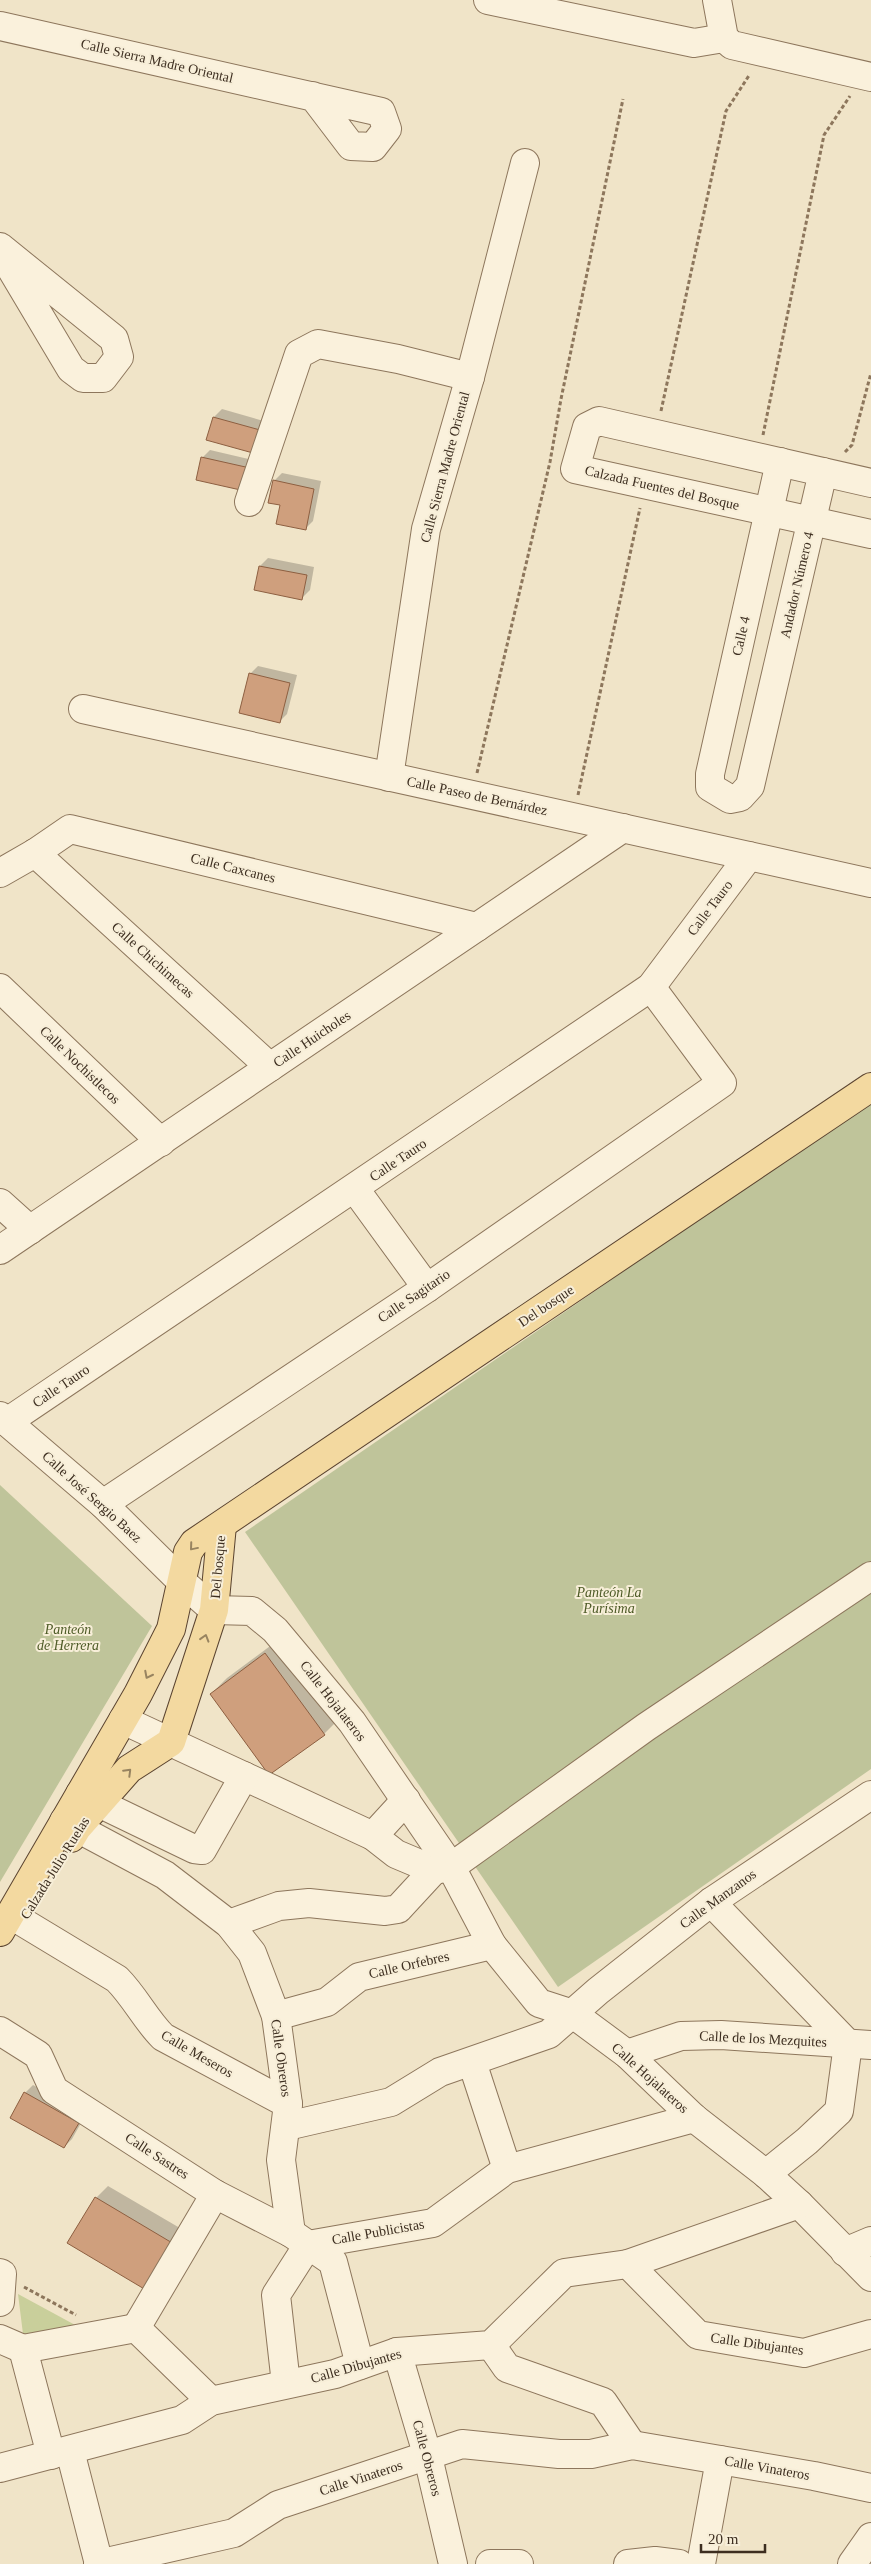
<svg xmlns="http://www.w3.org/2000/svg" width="871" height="2564" font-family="Georgia,serif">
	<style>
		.green { fill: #c9cf9b }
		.cemetery { fill: #bfc49a }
		.shadow { fill: #0003 }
		.building { fill: #cf9f7d; stroke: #8d5f41 }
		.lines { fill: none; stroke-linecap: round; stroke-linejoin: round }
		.minor-casing { stroke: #8d765c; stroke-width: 30 }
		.major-casing { stroke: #5b4430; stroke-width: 30 }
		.path { stroke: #8d765c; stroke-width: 3; stroke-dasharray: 4 2.5; stroke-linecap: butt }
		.minor { stroke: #faf1dc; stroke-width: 28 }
		.major { stroke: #f3d9a0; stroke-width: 28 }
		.oneway { stroke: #988460 }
		.labels { text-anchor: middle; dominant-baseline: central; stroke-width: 4; stroke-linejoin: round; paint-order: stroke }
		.street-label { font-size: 14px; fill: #3d2e20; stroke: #f7eed8 }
		.park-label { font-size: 14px; font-style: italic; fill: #4d5a26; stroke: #f7eed8 }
	</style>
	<rect width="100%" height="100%" fill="#f0e4c8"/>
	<polygon class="green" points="18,2294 77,2326 23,2334"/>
	<g class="cemetery">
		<polygon points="871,1101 871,1769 558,1987 245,1532"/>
		<polygon points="0,1485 152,1626 0,1882"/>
	</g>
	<g class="shadow">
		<polygon points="222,409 267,422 253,452 208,439 214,417"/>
		<polygon points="210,450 257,461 245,489 202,458"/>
		<polygon points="282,473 321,481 313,521 305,529 281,504 274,481"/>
		<polygon points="268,558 314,567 310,590 302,598 260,566"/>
		<polygon points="258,666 297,675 287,714 279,722 250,674"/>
		<polygon points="281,1638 340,1718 324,1734 270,1773 211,1694 227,1678"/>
		<polygon points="33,2085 86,2114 72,2139 64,2147 25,2093"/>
		<polygon points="108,2186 185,2231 158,2276 96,2198"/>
	</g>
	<g class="building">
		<polygon points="213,417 260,430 253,453 206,440"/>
		<polygon points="201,457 250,468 245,491 196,480"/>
		<polygon points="273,480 314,489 306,530 276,524 280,505 268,503"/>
		<polygon points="259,566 307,575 302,600 254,590"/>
		<polygon points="249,673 290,683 280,723 239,713"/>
		<polygon points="265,1653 325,1735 269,1775 210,1694"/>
		<polygon points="24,2092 79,2123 64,2148 10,2118"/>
		<polygon points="95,2197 174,2244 146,2290 67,2243"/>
	</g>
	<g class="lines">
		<g class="minor-casing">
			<g id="minor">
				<polyline points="488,0 694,43 724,38"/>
				<polyline points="717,0 724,38 732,45 871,77"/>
				<polyline points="0,26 381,112 387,129 373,147 351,146 313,96"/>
				<polyline points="0,247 114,339 119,357 103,378 83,378 71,369 0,250"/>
				<polyline points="780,462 710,774 710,787 730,799 740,797 750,786 823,472"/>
				<polyline points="871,483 599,421 587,427 575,469 871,534"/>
				<polyline points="249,502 299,354 318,344 398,359 470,377"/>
				<polyline points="83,709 871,883"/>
				<polyline points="389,777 426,529 470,377 525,163"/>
				<polyline points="35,853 270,1067"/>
				<polyline points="0,873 35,853 70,829 477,927"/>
				<polyline points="0,988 161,1142"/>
				<polyline points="355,1189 427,1288"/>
				<polyline points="0,1203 30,1230"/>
				<polyline points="0,1250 623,828"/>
				<polyline points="0,1416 103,1504 181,1581 214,1610 252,1611 275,1630 352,1722 451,1867 492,1945 539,2003 573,2014 627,2054 694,2118 766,2174 799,2204 871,2277"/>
				<polyline points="7,1422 651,987 749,856"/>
				<polyline points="103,1504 427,1288 722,1083 651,987"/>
				<polyline points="123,1720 373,1836 396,1854 434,1870 451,1867 646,1727 871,1576"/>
				<polyline points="80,1794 194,1849 202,1850 244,1776"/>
				<polyline points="64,1821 165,1875 229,1924 252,1953 276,2016 288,2104 281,2160 291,2233"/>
				<polyline points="373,1836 406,1800"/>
				<polyline points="711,1902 848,2044 839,2111 807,2141 766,2174"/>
				<path d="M11,1915L117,1979C135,1997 145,2019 163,2037L288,2104"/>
				<polyline points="229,1924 279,1906 309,1903 385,1911 398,1909 434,1870"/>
				<polyline points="276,2016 327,2002 359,1977 492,1945"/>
				<polyline points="0,2031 38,2055 54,2090 215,2194 291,2233 333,2262 360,2365"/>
				<polyline points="627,2054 681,2036 721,2035 871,2045"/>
				<polyline points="472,2062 507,2169"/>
				<polyline points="287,2126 391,2102 440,2072 549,2034 598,1991 711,1902 871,1795"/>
				<polyline points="845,2252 871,2241"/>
				<polyline points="628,2264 799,2204"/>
				<polyline points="0,2273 2,2274 0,2302"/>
				<polyline points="136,2328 215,2194"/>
				<polyline points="136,2328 211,2401"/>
				<polyline points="0,2339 23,2349"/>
				<polyline points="491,2345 507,2368 603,2402 632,2445"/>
				<polyline points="23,2349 136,2328"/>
				<polyline points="23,2349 51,2455"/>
				<polyline points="397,2352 428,2457 453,2564"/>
				<polyline points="286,2384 276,2295 308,2245 433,2223 507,2169 694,2118"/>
				<polyline points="70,2451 99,2564"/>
				<polyline points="0,2468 182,2420 211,2401 335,2374 397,2352 491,2345 564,2273 628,2264 698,2335 804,2353 871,2334"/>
				<polyline points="98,2564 234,2533 278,2505 462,2444 559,2454 591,2454 632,2445 814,2476 871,2488"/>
				<polyline points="490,2564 519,2564"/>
				<polyline points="628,2564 655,2561 679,2564"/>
				<polyline points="701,2564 720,2460"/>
				<polyline points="852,2564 871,2537"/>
			</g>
		</g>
		<g class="major-casing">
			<g id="major">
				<polyline points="71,1838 77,1828 129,1769 171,1742 214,1610 222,1525"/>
				<polyline points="0,1932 138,1694 171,1629 188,1552 194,1543 871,1087"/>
			</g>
		</g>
		<g class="path">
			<polyline points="661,411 726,111 750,74"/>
			<polyline points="763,435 824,135 850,96"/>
			<polyline points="845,452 852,445 871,373"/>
			<polyline points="477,773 550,462 561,399 623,99"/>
			<polyline points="578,795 640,508"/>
			<polyline points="24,2287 76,2315"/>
		</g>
		<use href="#minor" class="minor"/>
		<use href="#major" class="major"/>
	</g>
	<defs><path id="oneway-chevron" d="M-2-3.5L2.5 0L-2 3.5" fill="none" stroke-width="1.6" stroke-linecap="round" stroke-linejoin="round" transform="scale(1.25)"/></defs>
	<g class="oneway">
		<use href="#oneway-chevron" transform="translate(193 1547) rotate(130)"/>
		<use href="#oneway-chevron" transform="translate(205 1638) rotate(-73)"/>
		<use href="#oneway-chevron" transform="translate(148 1675) rotate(117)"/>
		<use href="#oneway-chevron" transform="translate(128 1772) rotate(-45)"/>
	</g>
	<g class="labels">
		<g class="street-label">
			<text transform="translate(157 61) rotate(13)">Calle Sierra Madre Oriental</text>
			<text transform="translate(445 467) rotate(-75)">Calle Sierra Madre Oriental</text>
			<text transform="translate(662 488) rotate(13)">Calzada Fuentes del Bosque</text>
			<text transform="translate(797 585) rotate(-77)">Andador Número 4</text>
			<text transform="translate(741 636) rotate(-77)">Calle 4</text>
			<text transform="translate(477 796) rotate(12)">Calle Paseo de Bernárdez</text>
			<text transform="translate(233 868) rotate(14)">Calle Caxcanes</text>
			<text transform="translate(710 908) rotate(-53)">Calle Tauro</text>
			<text transform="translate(153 960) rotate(42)">Calle Chichimecas</text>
			<text transform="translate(312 1039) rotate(-34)">Calle Huicholes</text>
			<text transform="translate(80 1065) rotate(44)">Calle Nochistlecos</text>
			<text transform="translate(398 1160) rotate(-34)">Calle Tauro</text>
			<text transform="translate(414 1296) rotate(-34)">Calle Sagitario</text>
			<text transform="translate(546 1306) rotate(-34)">Del bosque</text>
			<text transform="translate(61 1386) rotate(-34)">Calle Tauro</text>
			<text transform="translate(92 1497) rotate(42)">Calle José Sergio Baez</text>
			<text transform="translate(218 1567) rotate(-85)">Del bosque</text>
			<text transform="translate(333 1701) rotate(52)">Calle Hojalateros</text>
			<text transform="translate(55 1868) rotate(-58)">Calzada Julio Ruelas</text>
			<text transform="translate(718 1899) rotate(-36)">Calle Manzanos</text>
			<text transform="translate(409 1965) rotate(-13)">Calle Orfebres</text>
			<text transform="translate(763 2039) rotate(3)">Calle de los Mezquites</text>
			<text transform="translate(197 2054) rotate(30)">Calle Meseros</text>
			<text transform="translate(281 2058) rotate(82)">Calle Obreros</text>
			<text transform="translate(650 2078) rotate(42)">Calle Hojalateros</text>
			<text transform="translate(157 2156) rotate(33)">Calle Sastres</text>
			<text transform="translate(378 2232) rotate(-10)">Calle Publicistas</text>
			<text transform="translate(757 2344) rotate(8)">Calle Dibujantes</text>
			<text transform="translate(356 2366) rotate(-16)">Calle Dibujantes</text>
			<text transform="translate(427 2458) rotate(75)">Calle Obreros</text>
			<text transform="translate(767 2468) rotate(10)">Calle Vinateros</text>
			<text transform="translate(361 2478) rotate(-18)">Calle Vinateros</text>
		</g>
		<g class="park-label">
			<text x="609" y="1592">Panteón La<tspan x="609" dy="16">Purísima</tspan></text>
			<text x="68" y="1629">Panteón<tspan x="68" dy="16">de Herrera</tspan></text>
		</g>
	</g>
	<path d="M701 2544v8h64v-8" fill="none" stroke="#3d2e20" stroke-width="2.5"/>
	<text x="708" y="2544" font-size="15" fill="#3d2e20" stroke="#f7eed8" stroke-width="4" paint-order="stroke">20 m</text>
</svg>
